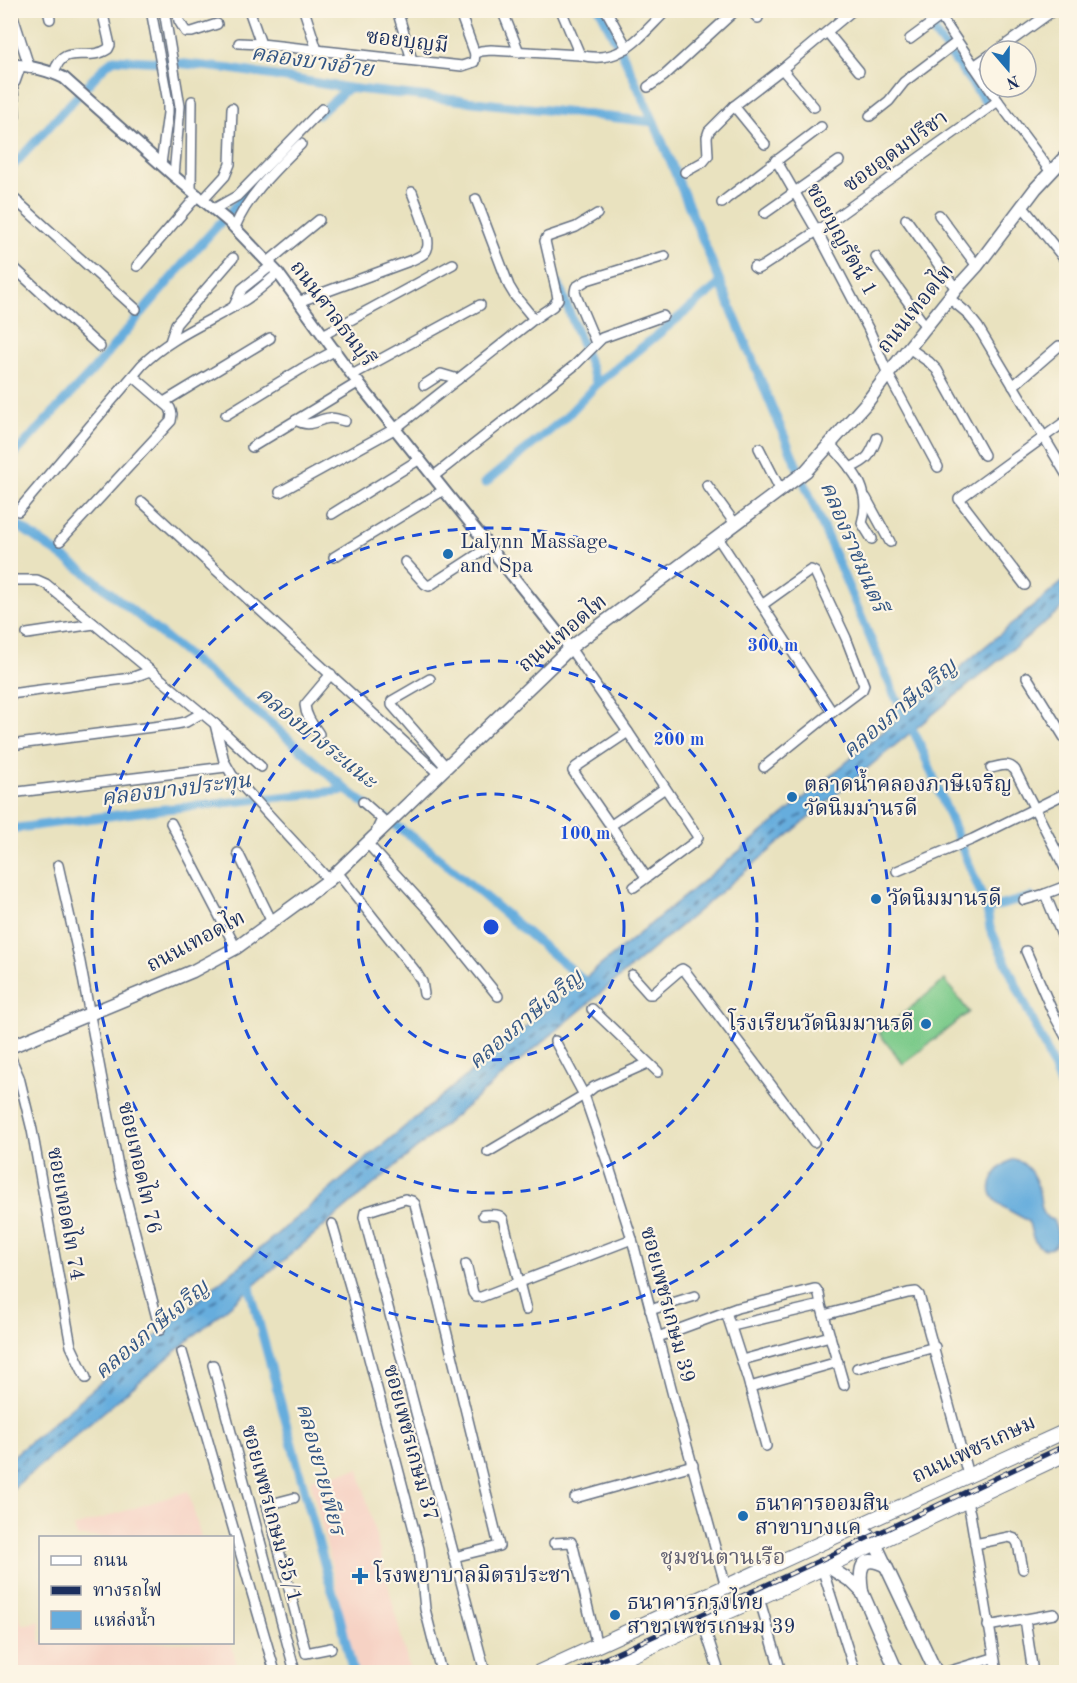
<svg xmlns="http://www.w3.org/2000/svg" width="1077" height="1683" font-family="'Old Standard TT','Noto Serif Thai',serif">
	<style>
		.built { fill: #f6d2c4 }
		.green { fill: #7cca8a; stroke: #4c7c74; stroke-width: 1.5 }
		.water { fill: #66addd; stroke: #406e9e; stroke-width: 1.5 }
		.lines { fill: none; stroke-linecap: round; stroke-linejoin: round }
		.canal { stroke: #66addd; stroke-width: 9 }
		.ferry { stroke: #325584; stroke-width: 1.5; stroke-dasharray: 8 6; stroke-linecap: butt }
		.minor-casing { stroke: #636e80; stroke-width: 12 }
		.tertiary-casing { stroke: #636e80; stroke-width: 14 }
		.secondary-casing { stroke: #636e80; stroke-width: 15 }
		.primary-casing { stroke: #636e80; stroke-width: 16 }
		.minor { stroke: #fff; stroke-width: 9 }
		.tertiary { stroke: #fff; stroke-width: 10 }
		.secondary { stroke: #fff; stroke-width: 12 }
		.primary { stroke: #fff; stroke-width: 14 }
		.rail-casing { stroke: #1b2f5e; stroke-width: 5 }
		.rail { stroke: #fcf5e5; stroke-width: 3; stroke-dasharray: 9; stroke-linecap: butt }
		.ring { fill: none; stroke: #1d4ed8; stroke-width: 3; stroke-dasharray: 10 8 }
		.poi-dot { fill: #1f6fb2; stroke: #fcf5e5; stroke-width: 2 }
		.labels { text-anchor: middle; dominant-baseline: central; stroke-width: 4.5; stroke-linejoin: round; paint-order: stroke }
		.street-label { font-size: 21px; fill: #1b2f5e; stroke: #fcf5e5 }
		.poi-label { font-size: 21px; fill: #1b2f5e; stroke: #fcf5e5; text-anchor: start }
		.water-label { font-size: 22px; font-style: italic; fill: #325584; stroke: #fcf5e5 }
		.neighbourhood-label { font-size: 22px; fill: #605f71; stroke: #fcf5e5 }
		.centre { fill: #1d4ed8; stroke: #fcf5e5; stroke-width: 3 }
		.ring-label { font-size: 18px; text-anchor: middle; font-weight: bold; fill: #1d4ed8; stroke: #fcf5e5; stroke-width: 4.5; stroke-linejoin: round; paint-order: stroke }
	</style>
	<rect width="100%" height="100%" fill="#fcf5e5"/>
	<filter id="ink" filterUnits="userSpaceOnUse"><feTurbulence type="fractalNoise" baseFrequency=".0167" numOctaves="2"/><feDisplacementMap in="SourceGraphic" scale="12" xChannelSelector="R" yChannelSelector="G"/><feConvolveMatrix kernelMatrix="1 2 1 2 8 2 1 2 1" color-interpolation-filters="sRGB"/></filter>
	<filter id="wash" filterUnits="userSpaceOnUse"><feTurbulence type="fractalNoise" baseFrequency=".008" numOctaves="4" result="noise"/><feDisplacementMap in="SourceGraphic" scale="24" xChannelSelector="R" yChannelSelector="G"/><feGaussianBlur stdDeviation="1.35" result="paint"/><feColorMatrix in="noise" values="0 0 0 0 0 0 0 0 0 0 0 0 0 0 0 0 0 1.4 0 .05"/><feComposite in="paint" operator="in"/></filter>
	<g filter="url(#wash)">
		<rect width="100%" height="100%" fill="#e9e2bf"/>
		<g class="built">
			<polygon points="359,1469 410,1672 358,1672 310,1479"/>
			<polygon points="188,1491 201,1537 77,1537 74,1527"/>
			<polygon points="10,1586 22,1625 40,1621 40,1642 231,1643 239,1672 11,1672"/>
		</g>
		<polygon class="green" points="945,980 969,1012 903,1064 879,1033"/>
		<g class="water">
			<polygon points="1066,579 1066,605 882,756 11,1490 11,1458 391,1138 794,806"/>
			<path d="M1014,1159C1028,1163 1037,1179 1039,1192C1041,1199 1040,1209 1045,1215C1048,1219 1049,1219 1053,1220C1055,1226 1059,1233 1058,1239C1055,1251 1043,1252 1036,1243C1030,1236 1032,1228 1028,1221C1013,1211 981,1202 993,1178C997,1169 1005,1163 1014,1159Z"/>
		</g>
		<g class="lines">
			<g class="canal">
				<polyline points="600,10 624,57 654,122 774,412 894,694 919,742 987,909 990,928 1047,1052 1066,1100"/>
				<polyline points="954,10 932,30 986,102"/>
				<polyline points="318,115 348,88"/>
				<polyline points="10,169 105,66 114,59 177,63 231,69 348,88 654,122"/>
				<polyline points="559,285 597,384"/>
				<polyline points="10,459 94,369 191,255 268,170"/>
				<polyline points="485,483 565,418 597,384 721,283"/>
				<polyline points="10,520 86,573 268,721 347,790 369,807"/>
				<polyline points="385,818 425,846 590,986"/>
				<polyline points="10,829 155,810 347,790"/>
				<polyline points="987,909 1031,897"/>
				<polyline points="249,1278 251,1293 327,1574 340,1617 353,1672"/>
			</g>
			<polyline class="ferry" points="10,1472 161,1346 174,1344 180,1329 303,1228 326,1221 331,1204 547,1025 563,1024 568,1009 794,819 817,808 823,794 1066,591"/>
		</g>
	</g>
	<g filter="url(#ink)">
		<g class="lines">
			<g class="minor-casing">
				<g id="minor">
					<polyline points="11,10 29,66"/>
					<polyline points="48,10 50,19"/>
					<polyline points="151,10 168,102 168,113 161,164"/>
					<polyline points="164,10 180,106 174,176"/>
					<polyline points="177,10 179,21 186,32 192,32 217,24"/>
					<path d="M249,10L261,44L462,66L474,62L475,54L481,51L491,50L580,55C621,66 640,36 667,10"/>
					<polyline points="304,10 317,50"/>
					<polyline points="397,10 412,60"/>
					<polyline points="459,10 475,54"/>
					<polyline points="502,10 519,52"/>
					<polyline points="561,10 580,55"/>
					<polyline points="606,10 627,48"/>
					<polyline points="750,10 758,18"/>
					<polyline points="936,10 998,101 1051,172"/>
					<polyline points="827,32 859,71"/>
					<polyline points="910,39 940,17"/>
					<polyline points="239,43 261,44"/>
					<polyline points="997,51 1054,10"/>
					<polyline points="974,66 990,55"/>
					<polyline points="782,69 814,107"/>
					<path d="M54,73C63,41 87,63 108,49L110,45L102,10"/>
					<polyline points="15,82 21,65"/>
					<polyline points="648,87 664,76 736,10"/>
					<polyline points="734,106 765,144"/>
					<polyline points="870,116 889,101 904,82 957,42"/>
					<polyline points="10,122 15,116 13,90"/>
					<polyline points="776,160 817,231 869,330 888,374 938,467"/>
					<polyline points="685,172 703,162 708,156 707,137 709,131 734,106 782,69 853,10"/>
					<polyline points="191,190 192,101"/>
					<polyline points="10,195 136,309"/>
					<polyline points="476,199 509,286 515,296 534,319"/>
					<polyline points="203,200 225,176 230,164 232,108"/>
					<polyline points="722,203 726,199 821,127"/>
					<polyline points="1023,207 1066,261"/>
					<polyline points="214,209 237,196 322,109"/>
					<polyline points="765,213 839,161"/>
					<polyline points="939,215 977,266"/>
					<polyline points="906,219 956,289"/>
					<path d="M235,227C248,195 276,169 301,144"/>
					<polyline points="876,257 926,327"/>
					<polyline points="268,262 319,220"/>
					<polyline points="10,264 100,347"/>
					<polyline points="137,266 198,195"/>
					<polyline points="754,267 757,269 763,266 817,231 998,101"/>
					<polyline points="949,298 966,312 978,327 1066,474"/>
					<path d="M298,302L412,260C418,257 425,255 427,249C432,238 416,204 412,192"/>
					<polyline points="234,306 242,289 271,266"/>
					<polyline points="323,335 453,264"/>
					<polyline points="170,342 176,324 233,258"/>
					<polyline points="596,343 577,298 575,292 576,287 587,280 665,256"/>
					<polyline points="909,348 929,362 937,370 984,455"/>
					<polyline points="352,375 480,305"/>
					<polyline points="424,385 441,374 458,379"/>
					<polyline points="1013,386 1059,346"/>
					<polyline points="164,402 270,338"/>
					<polyline points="226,415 301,369 336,350"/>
					<path d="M296,420C311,429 316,419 330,418C335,418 340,420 345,421"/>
					<path d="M831,445C851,469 873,488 862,523L872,539"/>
					<polyline points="252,447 359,382"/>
					<polyline points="759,448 781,491"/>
					<path d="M850,468C868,460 870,456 877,438"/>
					<polyline points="434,476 575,365 602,338 663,316"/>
					<polyline points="707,485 736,525"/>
					<polyline points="280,492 396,428 534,319 553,306 558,299 557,293 545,241 547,237 576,227 597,214"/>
					<polyline points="866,498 890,542"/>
					<polyline points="142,502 439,774"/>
					<path d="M18,511L142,365C171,336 210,322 245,300C257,292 268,282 278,273"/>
					<polyline points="332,514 420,459"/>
					<polyline points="718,538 832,712"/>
					<polyline points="60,541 171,421 172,414 170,408 133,376"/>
					<polyline points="334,557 444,490"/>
					<polyline points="405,562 425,584 429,586 489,547"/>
					<polyline points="17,580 37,580 46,584 215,724 224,761 232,775 329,880"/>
					<polyline points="1025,585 959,499 1066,421"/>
					<polyline points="762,605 808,572 811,570 815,572 846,638 864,685 862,690 826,717 764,767"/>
					<polyline points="27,634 94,624"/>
					<polyline points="570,648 628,732 698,837 696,841 634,887"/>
					<polyline points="1027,677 1066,740"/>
					<polyline points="430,679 392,701 392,705 446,767"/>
					<polyline points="10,694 131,678 150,671"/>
					<polyline points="215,724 261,767"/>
					<polyline points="628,732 576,767 573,771 646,877"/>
					<path d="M319,734C313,725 306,717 305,705L331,674"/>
					<polyline points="10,745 176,724 186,722 202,713"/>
					<path d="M991,768C1001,766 1008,762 1015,770L1066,870"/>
					<polyline points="10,793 226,767"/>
					<polyline points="363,802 382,819 377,830"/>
					<polyline points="171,823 236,948"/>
					<polyline points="610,826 665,788"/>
					<polyline points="368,844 432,914 498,996"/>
					<polyline points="238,853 272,922"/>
					<polyline points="58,865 80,962 119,1171 160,1330"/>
					<polyline points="897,871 973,839 1066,793"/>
					<polyline points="337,872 416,972 422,982 424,994"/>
					<polyline points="1045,894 1066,945"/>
					<polyline points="1024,900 1045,894 1066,886"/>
					<polyline points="1026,951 1053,1013 1066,1037"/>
					<polyline points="632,975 649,994 652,994 680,970 682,969 685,971 814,1142"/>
					<polyline points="592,1009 658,1072"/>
					<polyline points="555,1041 584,1095 610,1170 632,1239 675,1403 726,1587"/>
					<polyline points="10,1056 19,1077 32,1130 71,1346 86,1378"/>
					<polyline points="488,1152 584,1095 594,1087 648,1063"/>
					<path d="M483,1215C490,1215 499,1213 503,1219L526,1310"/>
					<polyline points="332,1224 352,1293 419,1549 425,1609 441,1672"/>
					<polyline points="466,1264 473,1293 476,1297 481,1297 632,1239"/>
					<polyline points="650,1310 695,1296"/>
					<polyline points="726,1312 748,1380 766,1446"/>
					<polyline points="824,1315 908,1293 916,1292 919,1295 968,1475"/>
					<polyline points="732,1326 821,1305 844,1385"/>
					<polyline points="658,1337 737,1308 814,1289 816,1289 819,1294 821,1305"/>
					<polyline points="182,1352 275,1672"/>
					<polyline points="742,1360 830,1336"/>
					<polyline points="213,1365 295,1672"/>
					<polyline points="857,1368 935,1347"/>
					<polyline points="750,1387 838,1362"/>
					<polyline points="294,1498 267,1505 306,1653 331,1648"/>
					<polyline points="575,1498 693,1465"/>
					<polyline points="966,1500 970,1513 997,1672"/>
					<polyline points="554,1543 571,1542 573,1546 597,1646"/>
					<polyline points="975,1544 1009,1537 1015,1539 1018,1544 1023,1569"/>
					<polyline points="454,1557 499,1546 415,1204 412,1201 405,1199 368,1211 365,1212 364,1217 485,1672"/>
					<polyline points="822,1568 855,1672"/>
					<polyline points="759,1598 781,1672"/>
					<polyline points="1025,1619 1032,1666"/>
					<polyline points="703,1623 719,1672"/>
					<polyline points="988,1626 1054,1614"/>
					<polyline points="947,1672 993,1658"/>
				</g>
			</g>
			<g class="tertiary-casing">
				<path id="tertiary" d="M10,64C28,66 48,70 64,78L174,176L229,222L278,273L352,375L570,648"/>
			</g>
			<g class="secondary-casing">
				<g id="secondary">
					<polyline points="10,1047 193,971 236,948 329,880 570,648 806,471 868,401 888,374 956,289 977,266 1036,188 1066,156"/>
					<polyline points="860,1525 875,1543 936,1672"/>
					<polyline points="827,1566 852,1582 862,1592 897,1672"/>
					<path d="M862,1592C859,1571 859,1552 886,1566"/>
				</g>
			</g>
			<g class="primary-casing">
				<g id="primary">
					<polyline points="539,1672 1066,1431"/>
					<polyline points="594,1672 759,1598 1066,1454"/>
				</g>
			</g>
			<use href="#minor" class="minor"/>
			<use href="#tertiary" class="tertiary"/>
			<use href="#secondary" class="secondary"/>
			<use href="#primary" class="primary"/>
			<g class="rail-casing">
				<polyline id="rail" points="575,1672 812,1564 1066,1445"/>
			</g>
			<use href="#rail" class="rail"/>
		</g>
	</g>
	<g class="ring">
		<circle cx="491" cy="927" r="133"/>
		<circle cx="491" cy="927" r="266"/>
		<circle cx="491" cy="927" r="399"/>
	</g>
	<g class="poi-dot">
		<circle cx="448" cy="554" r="6"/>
		<circle cx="792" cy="797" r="6"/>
		<circle cx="876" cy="899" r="6"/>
		<circle cx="926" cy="1024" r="6"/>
		<circle cx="743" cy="1516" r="6"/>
		<path d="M357 1567h6v6h6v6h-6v6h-6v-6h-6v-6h6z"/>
		<circle cx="615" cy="1615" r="6"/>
	</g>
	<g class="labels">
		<g class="street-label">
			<text transform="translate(407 42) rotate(7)">ซอยบุญมี</text>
			<text transform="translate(896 152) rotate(-36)">ซอยอุดมปรีชา</text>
			<text transform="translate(841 240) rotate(61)">ซอยบุญรัตน์ 1</text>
			<text transform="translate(916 309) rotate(-51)">ถนนเทอดไท</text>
			<text transform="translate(332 314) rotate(53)">ถนนศาลธนบุรี</text>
			<text transform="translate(563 634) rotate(-40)">ถนนเทอดไท</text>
			<text transform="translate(196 942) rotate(-28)">ถนนเทอดไท</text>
			<text transform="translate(139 1168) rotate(77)">ซอยเทอดไท 76</text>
			<text transform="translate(65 1214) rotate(80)">ซอยเทอดไท 74</text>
			<text transform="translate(667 1305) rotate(75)">ซอยเพชรเกษม 39</text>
			<text transform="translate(410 1443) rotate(75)">ซอยเพชรเกษม 37</text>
			<text transform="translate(974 1450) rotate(-25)">ถนนเพชรเกษม</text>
			<text transform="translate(271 1514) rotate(75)">ซอยเพชรเกษม 35/1</text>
		</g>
		<g class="poi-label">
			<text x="460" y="542">Lalynn Massage<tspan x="460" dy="24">and Spa</tspan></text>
			<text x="804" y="785">ตลาดน้ำคลองภาษีเจริญ<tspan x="804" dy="24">วัดนิมมานรดี</tspan></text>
			<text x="888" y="899">วัดนิมมานรดี</text>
			<text x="914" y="1024" text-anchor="end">โรงเรียนวัดนิมมานรดี</text>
			<text x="755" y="1504">ธนาคารออมสิน<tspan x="755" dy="24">สาขาบางแค</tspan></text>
			<text x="374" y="1576">โรงพยาบาลมิตรประชา</text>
			<text x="627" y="1603">ธนาคารกรุงไทย<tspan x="627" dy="24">สาขาเพชรเกษม 39</tspan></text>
		</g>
		<g class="water-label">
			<text transform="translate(312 62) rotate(8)">คลองบางอ้าย</text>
			<text transform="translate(853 547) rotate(67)">คลองราชมนตรี</text>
			<text transform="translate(900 709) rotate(-40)">คลองภาษีเจริญ</text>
			<text transform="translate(316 738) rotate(39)">คลองบางระแนะ</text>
			<text transform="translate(176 790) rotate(-7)">คลองบางประทุน</text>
			<text transform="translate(526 1020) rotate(-40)">คลองภาษีเจริญ</text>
			<text transform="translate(152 1330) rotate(-40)">คลองภาษีเจริญ</text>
			<text transform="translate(320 1469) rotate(75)">คลองยายเพียร</text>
		</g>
		<g class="neighbourhood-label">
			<text x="723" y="1558">ชุมชนตานเรือ</text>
		</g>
	</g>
	<circle cx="491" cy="927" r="9" class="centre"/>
	<g class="ring-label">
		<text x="773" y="651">300 m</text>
		<text x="679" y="745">200 m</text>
		<text x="585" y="839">100 m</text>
	</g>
	<rect width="1077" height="1683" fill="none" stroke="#fcf5e5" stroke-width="36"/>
	<rect x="39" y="1536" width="195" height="108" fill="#fcf5e5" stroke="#a2a6af" stroke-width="1.5"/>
	<rect x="51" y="1556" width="30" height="9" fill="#ffffff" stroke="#a2a6af" stroke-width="1.5"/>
	<text x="93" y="1566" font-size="18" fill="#1b2f5e">ถนน</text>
	<rect x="51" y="1586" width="30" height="9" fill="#1b2f5e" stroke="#a2a6af" stroke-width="1.5"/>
	<text x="93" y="1596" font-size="18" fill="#1b2f5e">ทางรถไฟ</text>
	<rect x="51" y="1611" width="30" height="18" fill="#66addd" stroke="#a2a6af" stroke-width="1.5"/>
	<text x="93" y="1626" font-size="18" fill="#1b2f5e">แหล่งน้ำ</text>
	<g transform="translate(1008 69) rotate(160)"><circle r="28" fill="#fcf5e5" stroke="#a2a6af" stroke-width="1.5"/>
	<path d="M0-4.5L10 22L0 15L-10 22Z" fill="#1f6fb2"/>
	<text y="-9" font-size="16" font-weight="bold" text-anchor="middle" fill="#1b2f5e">N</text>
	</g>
</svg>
